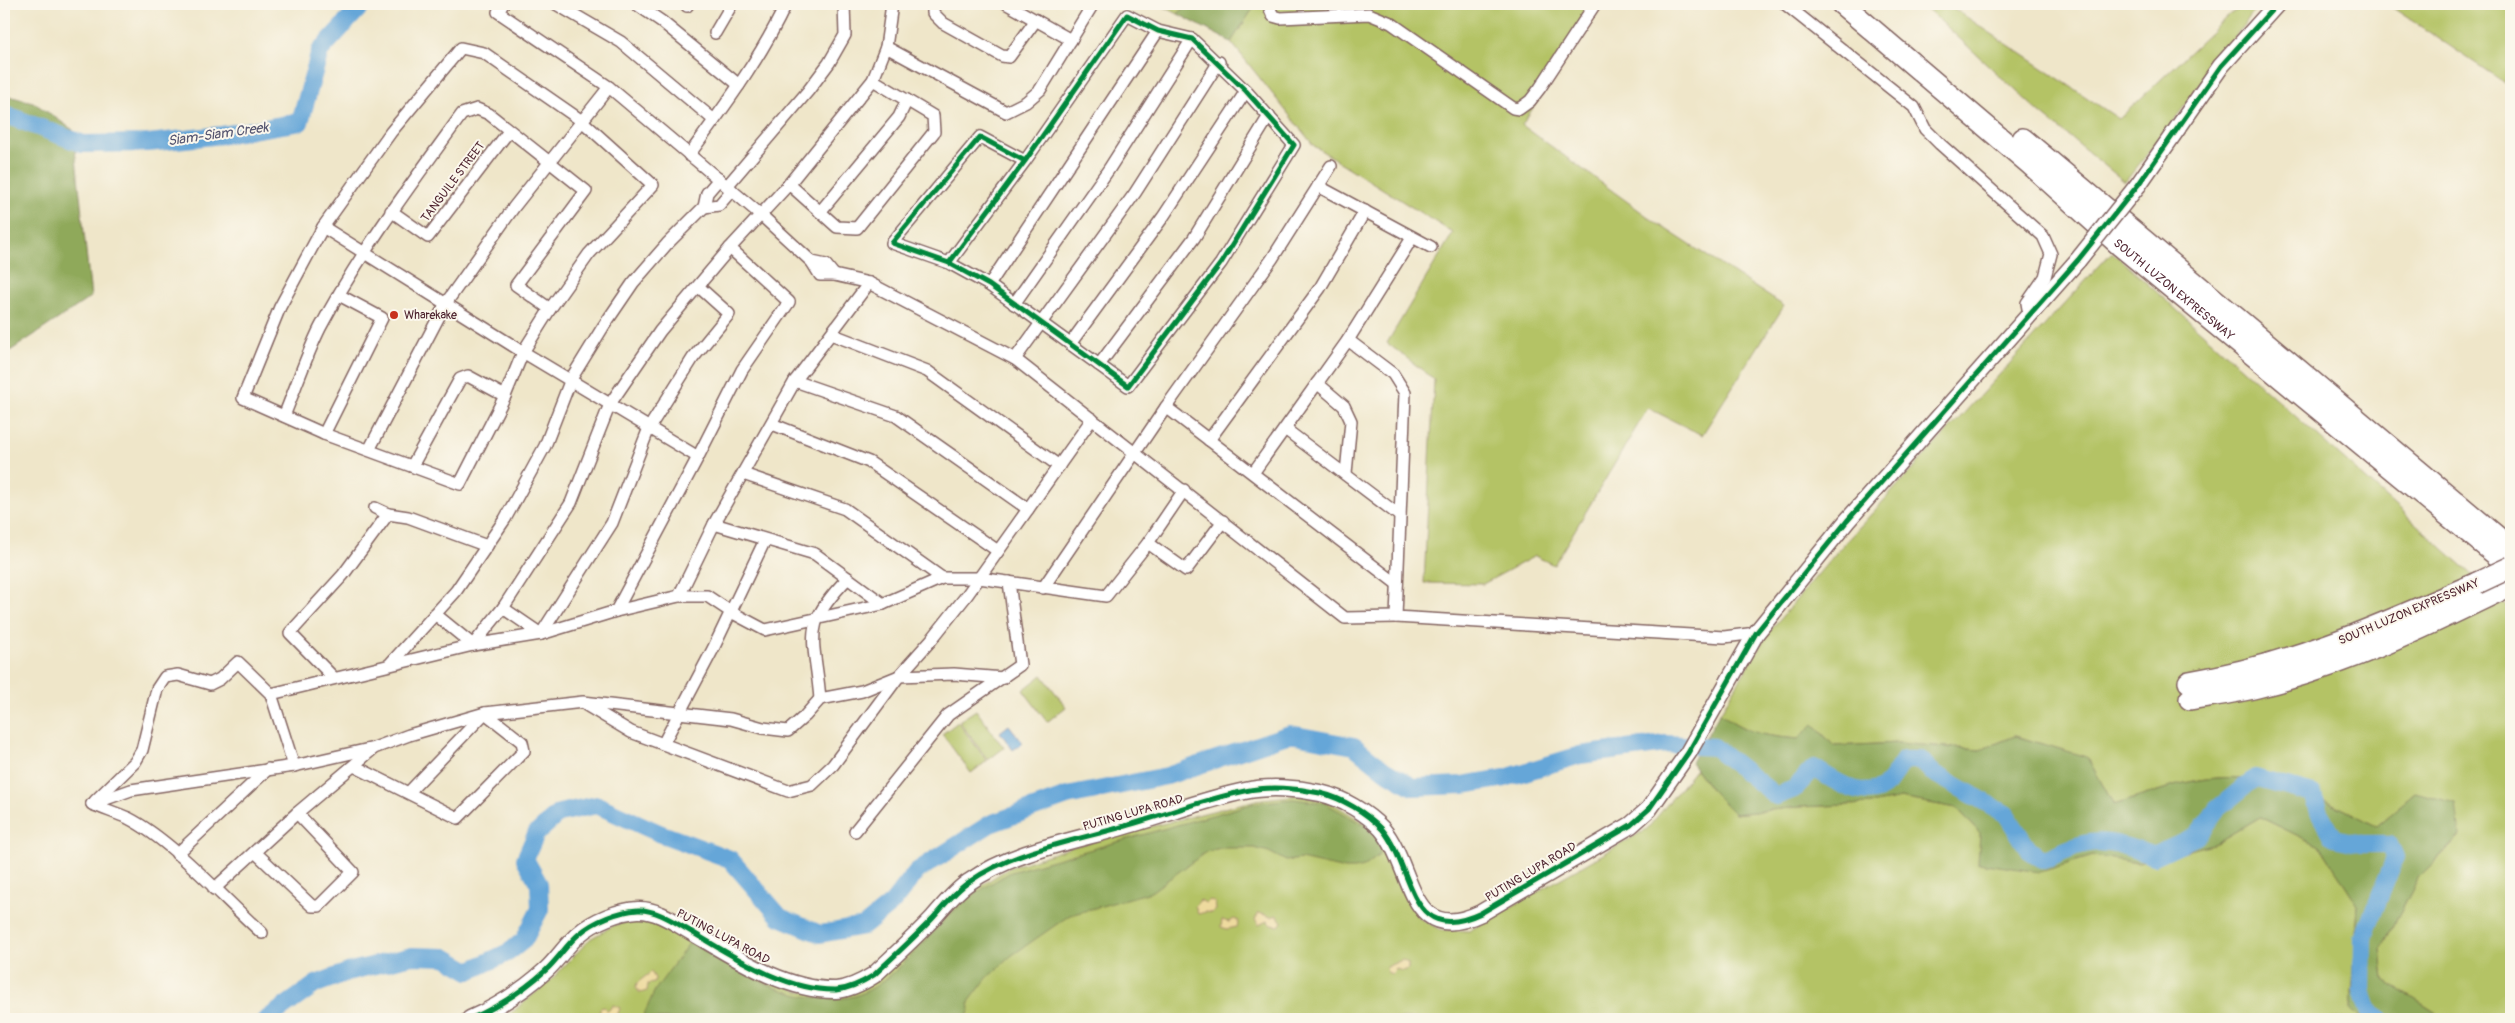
<svg xmlns="http://www.w3.org/2000/svg" width="2515" height="1023" font-family="Pangolin,sans-serif">
	<style>
		.green { fill: #b4c365; stroke: #7f7148 }
		.forest { fill: #8fa95a; stroke: #6c6442 }
		.sand { fill: #eeda9e; stroke: #9c7c64 }
		.water { fill: #65a6d8; stroke: #586282 }
		.lines { fill: none; stroke-linecap: round; stroke-linejoin: round }
		.river { stroke: #65a6d8; stroke-width: 18 }
		.street-casing { stroke: #846562; stroke-width: 14 }
		.secondary-casing { stroke: #846562; stroke-width: 19 }
		.highway-casing { stroke: #846562; stroke-width: 24 }
		.street { stroke: #fff; stroke-width: 11 }
		.secondary { stroke: #fff; stroke-width: 16 }
		.highway { stroke: #fff; stroke-width: 21 }
		.secondary-bridge-casing { stroke: #846562; stroke-width: 19; stroke-linecap: butt }
		.highway-bridge-casing { stroke: #846562; stroke-width: 24; stroke-linecap: butt }
		.secondary-bridge { stroke: #fff; stroke-width: 16 }
		.highway-bridge { stroke: #fff; stroke-width: 21 }
		.cycleway-casing { stroke: #fbf7ec; stroke-width: 8 }
		.cycleway { stroke: #00873e; stroke-width: 5 }
		.poi-dot { fill: #c8321e; stroke: #fbf7ec; stroke-width: 2 }
		.labels { text-anchor: middle; dominant-baseline: central; stroke-width: 4; stroke-linejoin: round; paint-order: stroke }
		.street-label { font-size: 12px; fill: #4a1f2b; stroke: #fbf7ec }
		.poi-label { font-size: 12px; fill: #4a1f2b; stroke: #fbf7ec; text-anchor: start }
		.water-label { font-size: 14px; font-style: italic; fill: #555570; stroke: #fbf7ec }
	</style>
	<rect width="100%" height="100%" fill="#fbf7ec"/>
	<filter id="ink" filterUnits="userSpaceOnUse"><feTurbulence type="fractalNoise" baseFrequency=".02" numOctaves="2"/><feDisplacementMap in="SourceGraphic" scale="10" xChannelSelector="R" yChannelSelector="G"/><feConvolveMatrix kernelMatrix="1 2 1 2 8 2 1 2 1" color-interpolation-filters="sRGB"/></filter>
	<filter id="wash" filterUnits="userSpaceOnUse"><feTurbulence type="fractalNoise" baseFrequency=".0096" numOctaves="4" result="noise"/><feDisplacementMap in="SourceGraphic" scale="20" xChannelSelector="R" yChannelSelector="G"/><feGaussianBlur stdDeviation="1.12" result="paint"/><feColorMatrix in="noise" values="0 0 0 0 0 0 0 0 0 0 0 0 0 0 0 0 0 1.4 0 .05"/><feComposite in="paint" operator="in"/></filter>
	<g filter="url(#wash)">
		<rect width="100%" height="100%" fill="#efe6c9"/>
		<g class="green">
			<polygon points="1159,4 1187,4 1178,14"/>
			<polygon points="1256,4 1600,4 1522,125 1658,224 1784,306 1702,435 1648,408 1554,565 1535,556 1483,584 1424,583 1434,379 1387,343 1453,233 1314,146 1231,42"/>
			<polygon points="1922,4 1947,4 2119,119 2230,14 2248,4 2259,4 2169,127 2125,182 2039,112"/>
			<polygon points="2387,4 2511,4 2511,87"/>
			<path d="M2112,252L2511,609V1019H2446L2384,980L2381,949L2418,878L2460,837L2415,793L2376,826C2321,797 2271,771 2206,779C2180,782 2141,797 2114,805L2087,757L2015,736L1980,750L1899,743L1834,746L1813,724L1798,739C1765,736 1747,734 1720,713L1768,633L1842,546Z"/>
			<polygon points="1042,675 1066,707 1047,722 1023,690"/>
			<polygon points="976,710 1004,748 988,760 959,721"/>
			<polygon points="958,722 987,761 971,773 942,734"/>
			<polygon points="1696,769 1714,793 1735,814 1798,807 1871,804 1901,798 1957,808 1980,833 2040,872 2093,856 2139,863 2216,843 2260,817 2321,847 2358,905 2351,1009 2362,1019 504,1019 551,980 590,939 614,925 642,919 797,991 845,995 930,931 968,894 1009,868 1075,846 1256,800 1297,795 1330,802 1380,832 1400,889 1419,918 1441,930 1469,931 1647,829"/>
		</g>
		<g class="forest">
			<polygon points="1187,4 1256,4 1231,42 1178,14"/>
			<polygon points="4,95 33,102 73,130 91,297 4,355"/>
			<path d="M1720,713C1747,734 1765,736 1798,739L1813,724L1834,746L1899,743L1980,750L2015,736L2087,757L2114,805C2141,797 2180,782 2206,779C2271,771 2321,797 2376,826L2415,793L2456,804L2460,836L2418,878L2381,949L2384,980L2446,1019H2362L2351,1010L2358,905L2321,847L2260,817L2216,843L2139,863L2093,856L2040,872L1978,863L1980,833L1957,808L1901,798L1871,804L1798,807L1735,814L1714,793L1691,762Z"/>
			<path d="M1293,799L1325,803L1378,833L1383,845L1379,855L1373,860L1364,867L1355,869H1345L1301,859L1286,861L1269,852L1254,848H1220L1206,852L1151,892L1070,915L1011,956L987,978L969,1002L970,1009L966,1019H948L943,1015L927,1019H746C735,1015 727,1013 716,1019H642L655,990L690,942C723,960 757,984 795,994C812,998 838,1001 855,996C892,985 927,936 955,910C973,894 991,883 1011,872L1255,803Z"/>
		</g>
		<g class="sand">
			<polygon points="1200,900 1206,903 1210,900 1215,902 1216,910 1212,913 1206,912 1198,914 1195,906"/>
			<polygon points="1259,913 1271,917 1277,915 1282,922 1279,926 1271,925 1267,921 1259,925 1255,920"/>
			<polygon points="1234,919 1239,921 1237,927 1227,929 1221,927 1222,920 1229,922"/>
			<polygon points="1402,960 1408,963 1408,969 1403,971 1396,969 1392,974 1387,972 1386,967"/>
			<polygon points="651,972 655,978 654,983 648,984 647,991 640,993 636,988 637,983"/>
			<polygon points="613,1005 620,1008 618,1014 607,1019 600,1017 600,1008 604,1007 608,1011"/>
		</g>
		<polygon class="water" points="1009,725 1023,743 1013,750 1000,732"/>
		<g class="lines">
			<g class="river">
				<polyline points="4,114 83,144 148,143 222,135 300,122 320,51 363,4"/>
				<path d="M267,1019L316,984L351,971L412,956L445,957L469,971L509,952L524,940L540,909L539,884L525,859L536,834L559,813L597,805L659,833L730,859L780,917L820,934L864,926L892,903L917,871L990,824L1067,796L1167,776L1290,734L1354,746L1384,770L1413,787L1463,785L1505,778L1580,755L1666,744L1714,747L1776,796L1794,789L1814,768C1834,780 1867,805 1888,783C1894,776 1899,767 1904,760H1921L1932,772L2006,814L2029,850L2044,860C2092,836 2104,838 2154,856L2197,836L2217,809L2255,778L2313,794L2319,812L2334,838L2362,844H2389L2395,858L2363,938L2362,991L2369,1011L2381,1019"/>
			</g>
		</g>
	</g>
	<g filter="url(#ink)">
		<g class="lines">
			<g class="street-casing">
				<g id="street">
					<polyline points="503,4 498,12 609,87 761,215 812,262 820,275 834,275 869,283 1015,359 1345,618 1396,617"/>
					<polyline points="556,4 621,42 714,120"/>
					<polyline points="636,4 661,21 739,85"/>
					<polyline points="933,4 933,13 943,23 1002,56 1009,57 1036,20"/>
					<polyline points="1007,4 1071,40"/>
					<polyline points="1272,4 1270,9 1273,16 1280,18 1369,14 1391,23 1513,108 1519,109 1530,101 1540,88 1595,4"/>
					<polyline points="1785,4 1914,107 1925,129 1940,144 2043,236 2051,254 2045,277 2027,303 2029,314"/>
					<polyline points="687,6 688,4"/>
					<polyline points="715,33 732,4"/>
					<polyline points="886,47 1006,112 1026,102 1040,90 1093,4"/>
					<polygon points="461,48 484,53 582,121 653,185 589,254 550,309 523,352 505,396 460,484 324,434 243,398 280,307 323,227 391,132"/>
					<path d="M689,155C724,107 761,58 786,4"/>
					<polyline points="789,184 837,227 857,228 934,132 933,116 873,80"/>
					<polyline points="727,186 808,91 829,63 845,35 844,4"/>
					<polyline points="1318,186 1431,247"/>
					<polyline points="704,207 719,205 732,190"/>
					<polyline points="391,211 428,237 509,131"/>
					<polyline points="820,212 899,117 907,100"/>
					<polyline points="323,227 523,352 698,457"/>
					<polyline points="812,262 826,265 834,275"/>
					<polyline points="949,263 1025,161 1127,15 1158,31 1192,39 1246,91 1294,145 1221,263 1128,386 989,285 949,263 892,243 980,137 1025,161"/>
					<polyline points="989,285 1158,31"/>
					<polyline points="1014,304 1109,169 1192,39"/>
					<polyline points="831,334 927,371 1059,466"/>
					<polyline points="1348,340 1393,374 1405,393 1396,617 1724,637 1756,633"/>
					<polyline points="1070,344 1163,217 1246,91"/>
					<polyline points="1015,359 1135,193 1219,62"/>
					<polyline points="1099,365 1194,238 1269,116"/>
					<polyline points="795,381 896,416 1028,509"/>
					<polyline points="1317,383 1344,406 1351,421 1346,473"/>
					<polyline points="1166,407 1397,584"/>
					<path d="M284,416C296,387 306,356 320,328C360,252 412,183 462,114L477,109L489,114L586,191L516,285L550,309"/>
					<polyline points="772,424 869,462 998,551"/>
					<polyline points="1285,429 1400,516"/>
					<polyline points="324,434 382,318 339,295"/>
					<polyline points="1209,440 1320,288 1365,211"/>
					<polyline points="369,450 446,303 514,207 609,87"/>
					<polyline points="412,466 460,379 468,376 505,396"/>
					<polyline points="1253,473 1348,340 1412,238"/>
					<polyline points="743,474 845,509 942,578"/>
					<polyline points="375,508 388,514"/>
					<polyline points="714,524 815,554 883,604"/>
					<polyline points="1148,543 1186,570 1223,521"/>
					<polyline points="1043,588 1166,407 1272,259 1331,166"/>
					<polyline points="679,596 714,524 795,381 869,283"/>
					<polyline points="503,608 541,634"/>
					<polyline points="616,611 698,457 742,370 789,302 730,248"/>
					<polyline points="435,614 473,645"/>
					<polyline points="541,634 612,523 649,428 693,358 729,314 699,287"/>
					<polyline points="473,645 503,608 571,503 610,404 660,331 730,248 789,184 873,80 886,47 892,4"/>
					<polyline points="390,664 456,591 505,519 545,446 571,379 603,327 633,283 667,244 704,207 707,193 719,179"/>
					<polyline points="334,678 290,633 343,575 388,514 408,517 487,546"/>
					<polyline points="271,694 473,645 541,634 616,611 679,596 707,596 731,612 765,630 883,604 942,578 979,578 1106,596 1148,543 1184,490"/>
					<path d="M820,699C815,636 799,628 848,578"/>
					<polyline points="586,705 631,732 788,791 812,785 833,765 899,676 932,639 967,595 1092,419"/>
					<polyline points="663,744 713,649 765,540"/>
					<polyline points="354,766 458,818 524,751 522,742 485,713"/>
					<polyline points="409,792 484,714"/>
					<polyline points="95,801 135,762 142,750 157,689 165,677 178,675 210,684 220,679 238,662 271,694 294,766"/>
					<polyline points="92,804 131,790 294,766 374,748 409,735 485,713 583,702 731,719 763,728 788,731 805,716 820,699 862,691 899,676 954,674 1003,678"/>
					<path d="M92,804C104,809 116,813 128,818C173,841 224,899 262,933"/>
					<polyline points="855,831 948,715 1020,665 1009,582"/>
					<polyline points="255,852 312,906 319,906 353,872 297,813"/>
					<polyline points="177,854 268,769"/>
					<polyline points="214,889 297,813 373,749"/>
				</g>
			</g>
			<g class="secondary-casing">
				<g id="secondary">
					<polyline points="2138,185 2221,66 2277,4"/>
					<path d="M470,1019C498,1007 524,990 546,970C558,959 567,944 579,934C594,921 619,911 638,910C656,909 676,923 690,931C733,956 784,991 836,990C850,989 863,982 874,975C894,956 913,939 932,919C943,907 955,891 969,882C1013,851 1074,841 1125,826C1165,815 1205,799 1245,791C1268,786 1297,788 1320,793C1342,798 1367,813 1382,829C1415,868 1407,948 1481,913L1631,825L1649,809L1688,753L1756,633L1847,521L2078,260"/>
				</g>
			</g>
			<g class="highway-casing">
				<g id="highway">
					<path id="s1" d="M1842,4L2029,163L2121,246L2511,567"/>
					<polyline points="2023,139 2509,547"/>
					<path d="M2189,682C2293,665 2381,625 2477,583"/>
					<path d="M2190,699C2214,695 2238,692 2261,686C2348,665 2431,624 2511,585"/>
				</g>
			</g>
			<use href="#street" class="street"/>
			<use href="#secondary" class="secondary"/>
			<use href="#highway" class="highway"/>
			<g class="secondary-bridge-casing">
				<polyline id="secondary-bridge" points="2078,260 2138,185"/>
			</g>
			<g class="highway-bridge-casing">
				<polyline id="highway-bridge" points="2477,583 2511,567"/>
			</g>
			<use href="#secondary-bridge" class="secondary-bridge"/>
			<use href="#highway-bridge" class="highway-bridge"/>
			<g class="cycleway-casing">
				<g id="cycleway">
					<polyline points="949,263 1025,161 1127,15 1158,31 1192,39 1246,91 1294,145 1221,263 1128,386 989,285 949,263 892,243 980,137 1025,161"/>
					<path d="M470,1019C498,1007 524,990 546,970C558,959 567,944 579,934C594,921 619,911 638,910C656,909 676,923 690,931C733,956 784,991 836,990C850,989 863,982 874,975C894,956 913,939 932,919C943,907 955,891 969,882C1013,851 1074,841 1125,826C1165,815 1205,799 1245,791C1268,786 1297,788 1320,793C1342,798 1367,813 1382,829C1415,868 1407,948 1481,913L1631,825L1649,809L1688,753L1756,633L1847,521L2078,260L2138,185L2221,66L2277,4"/>
				</g>
			</g>
			<use href="#cycleway" class="cycleway"/>
		</g>
	</g>
	<circle class="poi-dot" cx="394" cy="315" r="5"/>
	<g class="labels">
		<g class="street-label">
			<text transform="translate(453 182) rotate(-53)">TANGUILE STREET</text>
			<text stroke="none"><textPath href="#s1" startOffset="438">SOUTH LUZON EXPRESSWAY</textPath></text>
			<text transform="translate(2409 612) rotate(-23)">SOUTH LUZON EXPRESSWAY</text>
			<text transform="translate(1133 813) rotate(-16)">PUTING LUPA ROAD</text>
			<text transform="translate(1531 872) rotate(-31)">PUTING LUPA ROAD</text>
			<text transform="translate(723 937) rotate(28)">PUTING LUPA ROAD</text>
		</g>
		<g class="poi-label">
			<text x="404" y="315">Wharekake</text>
		</g>
		<g class="water-label">
			<text transform="translate(218 134) rotate(-8)">Siam-Siam Creek</text>
		</g>
	</g>
	<rect width="2515" height="1023" fill="none" stroke="#fbf7ec" stroke-width="20"/>
</svg>
